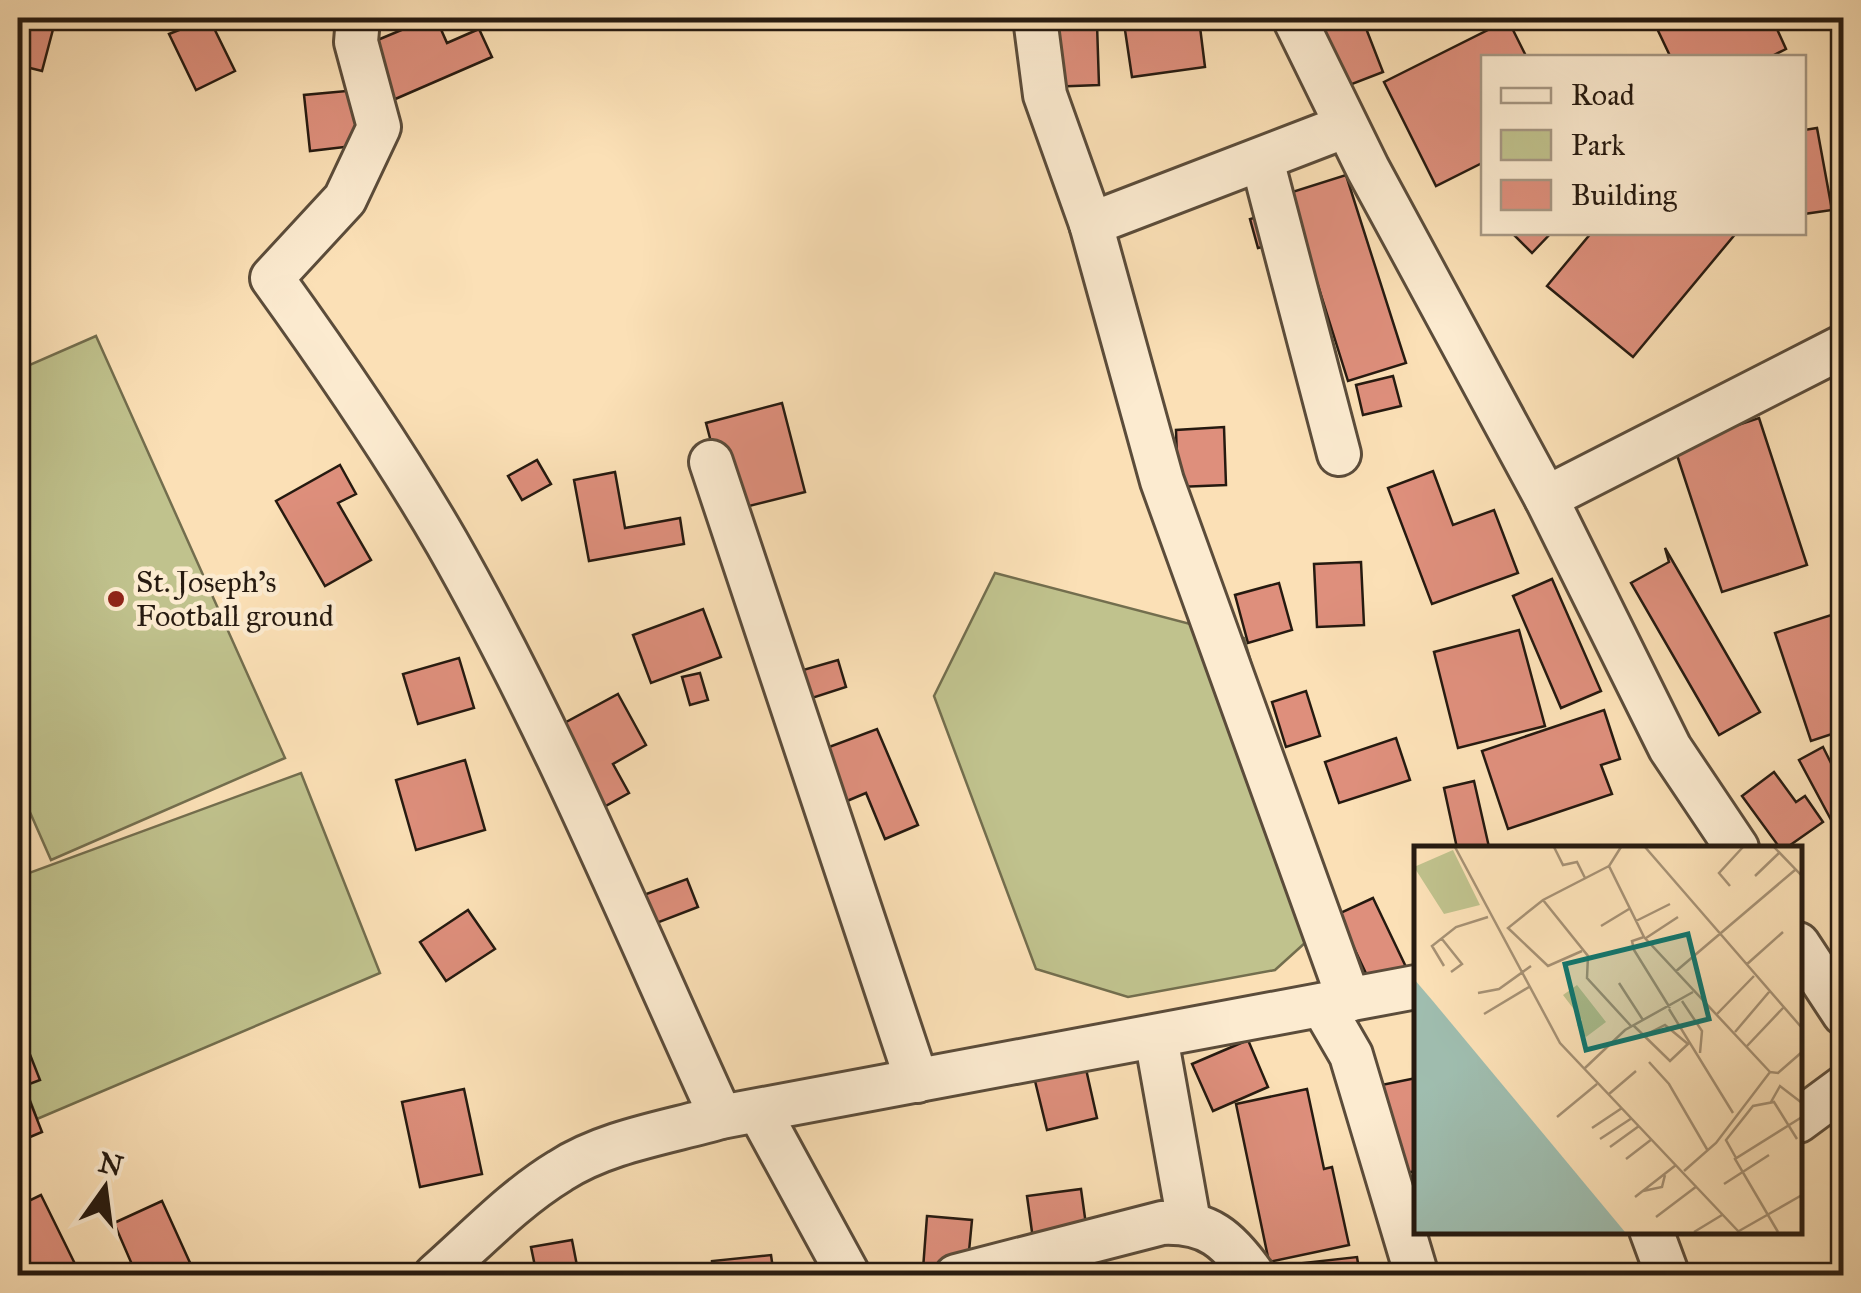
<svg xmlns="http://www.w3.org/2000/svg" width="1861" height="1293" font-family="'IM FELL Great Primer',serif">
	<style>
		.green { fill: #c0c28d; stroke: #736e4e; stroke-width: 2.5 }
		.building { fill: #de8f7c; stroke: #261a10; stroke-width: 2.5 }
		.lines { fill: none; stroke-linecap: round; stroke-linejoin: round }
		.street-casing { stroke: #5b4c3a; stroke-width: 48 }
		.street { stroke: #fcebd0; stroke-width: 42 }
		.poi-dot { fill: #8f2418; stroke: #fcebd0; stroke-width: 4 }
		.labels { text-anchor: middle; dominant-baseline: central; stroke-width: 9; stroke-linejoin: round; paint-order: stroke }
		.poi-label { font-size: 30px; fill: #261a10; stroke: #fcebd0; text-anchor: start }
		.inset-road { fill: none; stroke: #a69174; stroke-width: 2.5 }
		.view { fill: #0f766e; fill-opacity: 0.15; stroke: #0f766e; stroke-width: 5 }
		.inset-edge { fill: none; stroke: #261a10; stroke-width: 5 }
	</style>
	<rect width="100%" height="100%" fill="#fbe0b6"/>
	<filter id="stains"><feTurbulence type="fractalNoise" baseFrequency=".002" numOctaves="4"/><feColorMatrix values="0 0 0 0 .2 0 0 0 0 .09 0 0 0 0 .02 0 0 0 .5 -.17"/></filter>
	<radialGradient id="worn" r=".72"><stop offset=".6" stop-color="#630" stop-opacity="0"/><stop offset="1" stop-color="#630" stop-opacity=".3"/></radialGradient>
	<g class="green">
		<polygon points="96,336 285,758 51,860 18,785 18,370"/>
		<polygon points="995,573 1244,638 1327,923 1275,970 1128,997 1036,969 934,696"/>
		<polygon points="301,773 380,973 37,1119 18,1068 18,877"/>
	</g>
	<g class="building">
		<polygon points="18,18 56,18 42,71 18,65"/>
		<polygon points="209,18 235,71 196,90 169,34"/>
		<polygon points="430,18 436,18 447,43 479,29 492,57 393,100 368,44"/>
		<polygon points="1320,18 1362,18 1383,72 1347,86"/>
		<polygon points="1652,18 1772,18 1786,49 1768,58 1671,58"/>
		<polygon points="1199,19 1205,67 1132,77 1125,30"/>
		<polygon points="1508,20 1527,58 1484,58 1484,162 1436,186 1384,82"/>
		<polygon points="1097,24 1099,85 1048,87 1046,26"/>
		<polygon points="357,90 362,145 310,151 304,95"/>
		<polygon points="1817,128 1832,210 1804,214 1804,130"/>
		<polygon points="1346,175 1406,363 1348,381 1289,193"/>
		<polygon points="1271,213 1279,243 1258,248 1250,219"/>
		<polygon points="1511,232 1552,232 1532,253"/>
		<polygon points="1592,232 1737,232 1633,357 1547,286"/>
		<polygon points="1393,376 1401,406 1363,415 1356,385"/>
		<polygon points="782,403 805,492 729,511 706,423"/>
		<polygon points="1759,418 1807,565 1722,592 1674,446"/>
		<polygon points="1224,427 1226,485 1178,487 1176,430"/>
		<polygon points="537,460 551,484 522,500 508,476"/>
		<polygon points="340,465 356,494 338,503 371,560 325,586 276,501"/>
		<polygon points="1433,471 1453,525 1494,510 1518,573 1432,604 1388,488"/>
		<polygon points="615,472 625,528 680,518 684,544 589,561 574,480"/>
		<polygon points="1665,548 1760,712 1719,735 1631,583 1669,562"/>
		<polygon points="1361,562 1364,625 1317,627 1314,564"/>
		<polygon points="1552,579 1601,691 1561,708 1513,596"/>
		<polygon points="1279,583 1292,630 1248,643 1235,595"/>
		<polygon points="703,609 721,657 651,683 633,635"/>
		<polygon points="1844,611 1844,730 1811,741 1775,633"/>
		<polygon points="1519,630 1545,726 1458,748 1434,652"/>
		<polygon points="459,658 474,708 418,724 403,674"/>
		<polygon points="838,660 846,687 812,698 803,670"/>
		<polygon points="700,673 708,700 690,705 682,677"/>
		<polygon points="1306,691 1320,736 1286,747 1272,702"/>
		<polygon points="618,694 646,745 613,764 629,793 602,808 557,727"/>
		<polygon points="1604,710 1620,759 1601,765 1612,794 1508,829 1482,751"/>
		<polygon points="877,729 918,825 885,839 866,793 828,809 805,756"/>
		<polygon points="1396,738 1410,780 1339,803 1325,762"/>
		<polygon points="1823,747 1833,767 1844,761 1844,844 1799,760"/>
		<polygon points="465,760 485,830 416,850 396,780"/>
		<polygon points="1774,772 1796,802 1805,796 1823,822 1786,848 1780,848 1742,796"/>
		<polygon points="1474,781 1489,847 1457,848 1444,788"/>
		<polygon points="687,879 698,907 641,929 630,900"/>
		<polygon points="1373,898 1406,967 1371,984 1338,914"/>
		<polygon points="468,910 495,949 446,981 420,942"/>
		<polygon points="18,1024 40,1080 24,1086 42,1132 18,1142"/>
		<polygon points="1248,1040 1268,1087 1213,1111 1192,1064"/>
		<polygon points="1086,1069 1097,1118 1047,1130 1035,1081"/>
		<polygon points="1416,1078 1416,1171 1370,1180 1352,1091"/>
		<polygon points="464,1089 482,1174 420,1187 402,1102"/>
		<polygon points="1307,1089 1324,1169 1332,1167 1349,1245 1269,1262 1236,1104"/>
		<polygon points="1081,1189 1092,1268 1038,1275 1027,1196"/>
		<polygon points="41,1195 77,1268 62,1276 18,1276 18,1206"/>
		<polygon points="162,1201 196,1276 137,1276 114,1223"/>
		<polygon points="927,1216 972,1220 967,1272 923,1269"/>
		<polygon points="572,1240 579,1276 537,1276 531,1247"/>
		<polygon points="771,1255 774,1276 713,1276 712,1261"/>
		<polygon points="1357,1257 1360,1276 1296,1276 1294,1264"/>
	</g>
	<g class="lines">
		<g class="street-casing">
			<g id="street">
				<path d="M358,18L356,42L379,127L345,199L272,278C334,364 394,451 447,543C552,727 633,925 721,1117"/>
				<polyline points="1035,18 1045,95 1091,224 1162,481 1349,1000"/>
				<polyline points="1294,18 1368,169 1546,498 1670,748 1737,848"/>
				<polyline points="1262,160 1339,454"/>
				<polyline points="1091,224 1346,126"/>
				<polyline points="711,462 917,1081"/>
				<polyline points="1546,498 1844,346"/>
				<polyline points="1798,944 1844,1014"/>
				<polyline points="1322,1005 1351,1055 1417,1276"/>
				<polyline points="1156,1037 1189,1222"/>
				<polyline points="760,1113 849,1276"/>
				<polyline points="1798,1121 1844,1087"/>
				<polyline points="1651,1230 1668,1276"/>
				<path d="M435,1276C476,1240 514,1199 560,1171C606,1141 669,1132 721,1117L1416,987"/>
				<path d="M956,1276L1162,1223C1208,1221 1228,1239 1254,1276"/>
			</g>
		</g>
		<use href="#street" class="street"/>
	</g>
	<circle class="poi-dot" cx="116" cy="599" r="10"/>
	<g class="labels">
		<g class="poi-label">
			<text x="136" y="582">St. Joseph's<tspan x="136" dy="34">Football ground</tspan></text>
		</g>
	</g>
	<g transform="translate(1414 846)">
		<rect width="388" height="388" fill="#fbe0b6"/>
		<path d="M39,4L66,59L30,68L0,21ZM163,139L192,176L172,191L163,179L168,174L149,149Z" fill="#c0c28d"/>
		<path d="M0,133L18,154L211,386H0Z" fill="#9fbdaf"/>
		<path class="inset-road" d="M41,1L146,197L325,386M140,1L149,19L163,16L171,32M207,1L195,20L230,91L356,226M231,1L388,182M360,1L388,30M341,30L365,7M316,40L305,27L329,1M129,54L174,110L173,132L217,180M222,75L256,58M187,80L215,63M230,91L218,95L220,104L256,162M232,92L264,71M28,93L48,118L37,126M168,105L134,120L94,82L129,54L195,20M332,119L369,86M30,120L18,100L42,81L74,71M261,126L381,24M205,137L229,174M64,147L85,143L117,120M268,155L288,185L286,207M255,163L319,267M70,168L115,141M303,168L340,130M219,179L256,215L275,197M321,186L355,146M229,190L251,179L274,198M333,200L369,162M235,216L255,238L294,305M171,222L211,184L279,146M195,248L222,225M357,256L366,240L388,257M143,271L183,238M178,282L208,262M186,293L218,272M196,301L225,280M322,312L312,294L339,260L360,256L383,293M212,313L238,293M270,325L302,297L356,226L364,227L388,206M310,338L355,309M229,345L248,341L251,329M221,351L262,319M242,371L283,340M325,385L388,349M280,386L308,369M364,386L321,313L388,271"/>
		<path class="view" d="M274,88L295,173L172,204L151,118Z"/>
		<rect width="388" height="388" class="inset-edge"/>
	</g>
	<rect width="1861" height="1293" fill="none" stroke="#fbe0b6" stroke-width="60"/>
	<rect x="20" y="20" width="1821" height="1253" fill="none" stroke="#261a10" stroke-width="5"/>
	<rect x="30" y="30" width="1801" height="1233" fill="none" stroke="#261a10" stroke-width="2.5"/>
	<rect x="1481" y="55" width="325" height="180" fill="#fcebd0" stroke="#a69783" stroke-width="2.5"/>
	<rect x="1501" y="88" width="50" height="15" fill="#fcebd0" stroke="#a69783" stroke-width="2.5"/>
	<text x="1571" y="105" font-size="30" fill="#261a10">Road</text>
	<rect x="1501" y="130" width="50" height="30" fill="#c0c28d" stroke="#a69783" stroke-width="2.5"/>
	<text x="1571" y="155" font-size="30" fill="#261a10">Park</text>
	<rect x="1501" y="180" width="50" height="30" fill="#de8f7c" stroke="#a69783" stroke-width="2.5"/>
	<text x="1571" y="205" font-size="30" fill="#261a10">Building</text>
	<g transform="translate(105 1188) rotate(14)" stroke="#fcebd0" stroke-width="8" paint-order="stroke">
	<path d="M0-8L18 38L0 25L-18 38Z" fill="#261a10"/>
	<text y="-15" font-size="28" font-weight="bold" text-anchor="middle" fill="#261a10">N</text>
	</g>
	<rect width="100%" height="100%" filter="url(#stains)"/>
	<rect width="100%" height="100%" fill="url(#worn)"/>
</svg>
